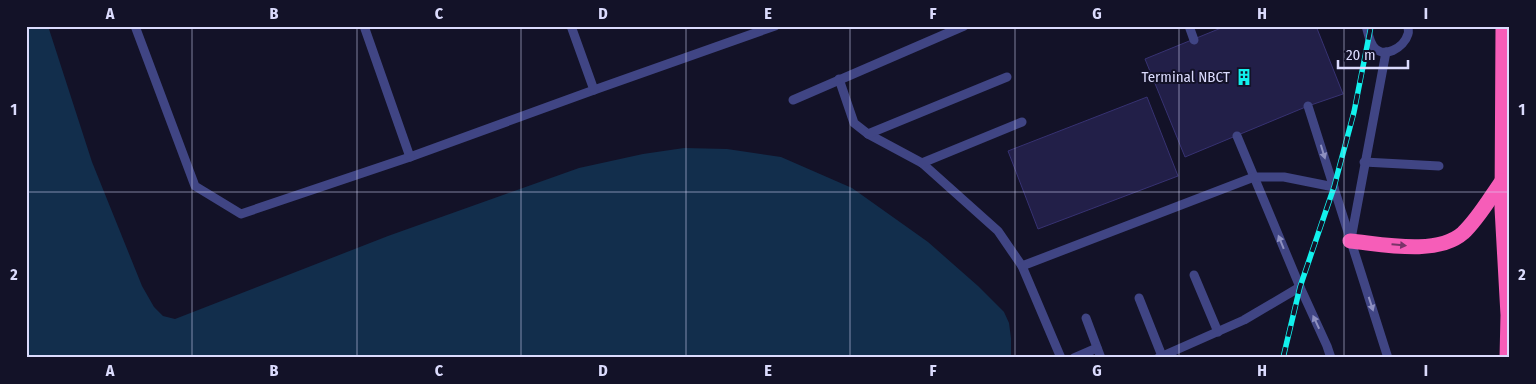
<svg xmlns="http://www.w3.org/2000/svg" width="1536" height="384" font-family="'Fira Sans Condensed',sans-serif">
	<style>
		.water { fill: #122e4c }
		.building { fill: #221f48; stroke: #373272 }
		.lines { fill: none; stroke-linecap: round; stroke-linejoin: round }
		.lane { stroke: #404584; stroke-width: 9 }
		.highway { stroke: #f65db8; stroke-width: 15 }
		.rail-casing { stroke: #12f1ed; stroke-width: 5.5 }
		.rail { stroke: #131228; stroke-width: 4; stroke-dasharray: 11; stroke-linecap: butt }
		.oneway { fill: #8e90c0 }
		.oneway2 { fill: #793469 }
		.grid { fill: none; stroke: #dbdbfd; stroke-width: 1; stroke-opacity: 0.55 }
		.labels { text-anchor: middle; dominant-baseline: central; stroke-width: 4; stroke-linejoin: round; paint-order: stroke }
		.poi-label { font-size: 15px; fill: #dbdbfd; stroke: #131228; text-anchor: end }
		.neatline { fill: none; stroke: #dbdbfd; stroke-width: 2 }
		.grid-label { font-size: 16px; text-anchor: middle; font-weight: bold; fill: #dbdbfd }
	</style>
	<rect width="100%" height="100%" fill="#131228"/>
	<polygon class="water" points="26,26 48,26 92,162 142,286 154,307 163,316 175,319 388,236 579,168 643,154 684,148 727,149 781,157 852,188 928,242 978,286 1004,312 1009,323 1011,338 1011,358 26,358"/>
	<g class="building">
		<polygon points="1226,26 1316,26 1343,94 1308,106 1185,157 1145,59"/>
		<polygon points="1147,97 1178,176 1038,229 1008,151"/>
	</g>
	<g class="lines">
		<g class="lane">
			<polyline points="135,26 195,186 241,214 410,157 594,90 775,26"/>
			<polyline points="364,26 410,157"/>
			<polyline points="571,26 594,90"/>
			<polyline points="1189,26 1194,40"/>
			<path d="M1366,26C1368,32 1369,40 1373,46C1383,60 1404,48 1408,34C1409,32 1408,29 1408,26"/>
			<polyline points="839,79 854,123 868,134 922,163 998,231 1022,266 1061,358"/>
			<polyline points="793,100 964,26"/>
			<polyline points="1308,106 1388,358"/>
			<polyline points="868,134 1007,77"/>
			<polyline points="1237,136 1300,287 1327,346 1331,358"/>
			<polyline points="1364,162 1439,166"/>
			<polyline points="922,163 1022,122"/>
			<polyline points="1351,239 1386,52"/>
			<polyline points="1022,266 1254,177 1284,177 1334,187"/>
			<polyline points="1194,275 1218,332"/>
			<polyline points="1139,298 1162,356"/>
			<polyline points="1086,318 1101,358"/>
			<polyline points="1074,358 1097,348"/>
			<polyline points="1158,358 1244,320 1300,287"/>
		</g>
		<g class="highway">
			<polyline points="1503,26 1502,208 1508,315 1507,358"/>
			<path d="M1350,241C1382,244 1437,256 1463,233C1478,219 1490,198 1502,181"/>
		</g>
		<g class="rail-casing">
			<polyline id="rail" points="1283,358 1300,287 1334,187 1354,112 1371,26"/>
		</g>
		<use href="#rail" class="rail"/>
	</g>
	<defs><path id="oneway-solid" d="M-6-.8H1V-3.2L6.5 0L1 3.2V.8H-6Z" transform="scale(1.25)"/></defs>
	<g class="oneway">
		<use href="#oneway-solid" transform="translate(1323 152) rotate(73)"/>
		<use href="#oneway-solid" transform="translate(1281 242) rotate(-112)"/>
		<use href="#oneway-solid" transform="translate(1371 304) rotate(72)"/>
		<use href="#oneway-solid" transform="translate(1316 322) rotate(-115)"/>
	</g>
	<use class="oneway2" href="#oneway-solid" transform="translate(1399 245) rotate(5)"/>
	<path class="grid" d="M192,26V358M357,26V358M521,26V358M686,26V358M850,26V358M1015,26V358M1179,26V358M1344,26V358M26,192H1510"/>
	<defs>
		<g id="building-bare" transform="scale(1.35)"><path d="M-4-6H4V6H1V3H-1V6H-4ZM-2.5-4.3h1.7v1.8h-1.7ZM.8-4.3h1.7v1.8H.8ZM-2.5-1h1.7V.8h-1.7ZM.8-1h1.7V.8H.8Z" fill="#12f1ed" stroke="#131228" stroke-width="2.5" paint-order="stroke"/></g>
	</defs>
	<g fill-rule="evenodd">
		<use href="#building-bare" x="1244" y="77"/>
	</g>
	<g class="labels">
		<g class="poi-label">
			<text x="1230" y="77">Terminal NBCT</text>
		</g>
	</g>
	<rect width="1536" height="384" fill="none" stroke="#131228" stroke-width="55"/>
	<path d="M1338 60v8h70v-8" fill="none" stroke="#dbdbfd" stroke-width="2.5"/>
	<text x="1346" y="60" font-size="15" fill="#dbdbfd" stroke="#131228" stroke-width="4" paint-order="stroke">20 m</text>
	<rect x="28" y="28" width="1480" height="328" class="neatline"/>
	<g class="grid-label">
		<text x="110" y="19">A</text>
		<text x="274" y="19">B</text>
		<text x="439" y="19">C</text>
		<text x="603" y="19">D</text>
		<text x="768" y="19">E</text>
		<text x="933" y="19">F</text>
		<text x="1097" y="19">G</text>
		<text x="1262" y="19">H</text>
		<text x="1426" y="19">I</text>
		<text x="14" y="115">1</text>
		<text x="1522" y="115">1</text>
		<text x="14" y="280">2</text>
		<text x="1522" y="280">2</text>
		<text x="110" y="376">A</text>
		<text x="274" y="376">B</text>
		<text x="439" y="376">C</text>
		<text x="603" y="376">D</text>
		<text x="768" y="376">E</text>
		<text x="933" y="376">F</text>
		<text x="1097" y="376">G</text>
		<text x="1262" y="376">H</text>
		<text x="1426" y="376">I</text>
	</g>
</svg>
